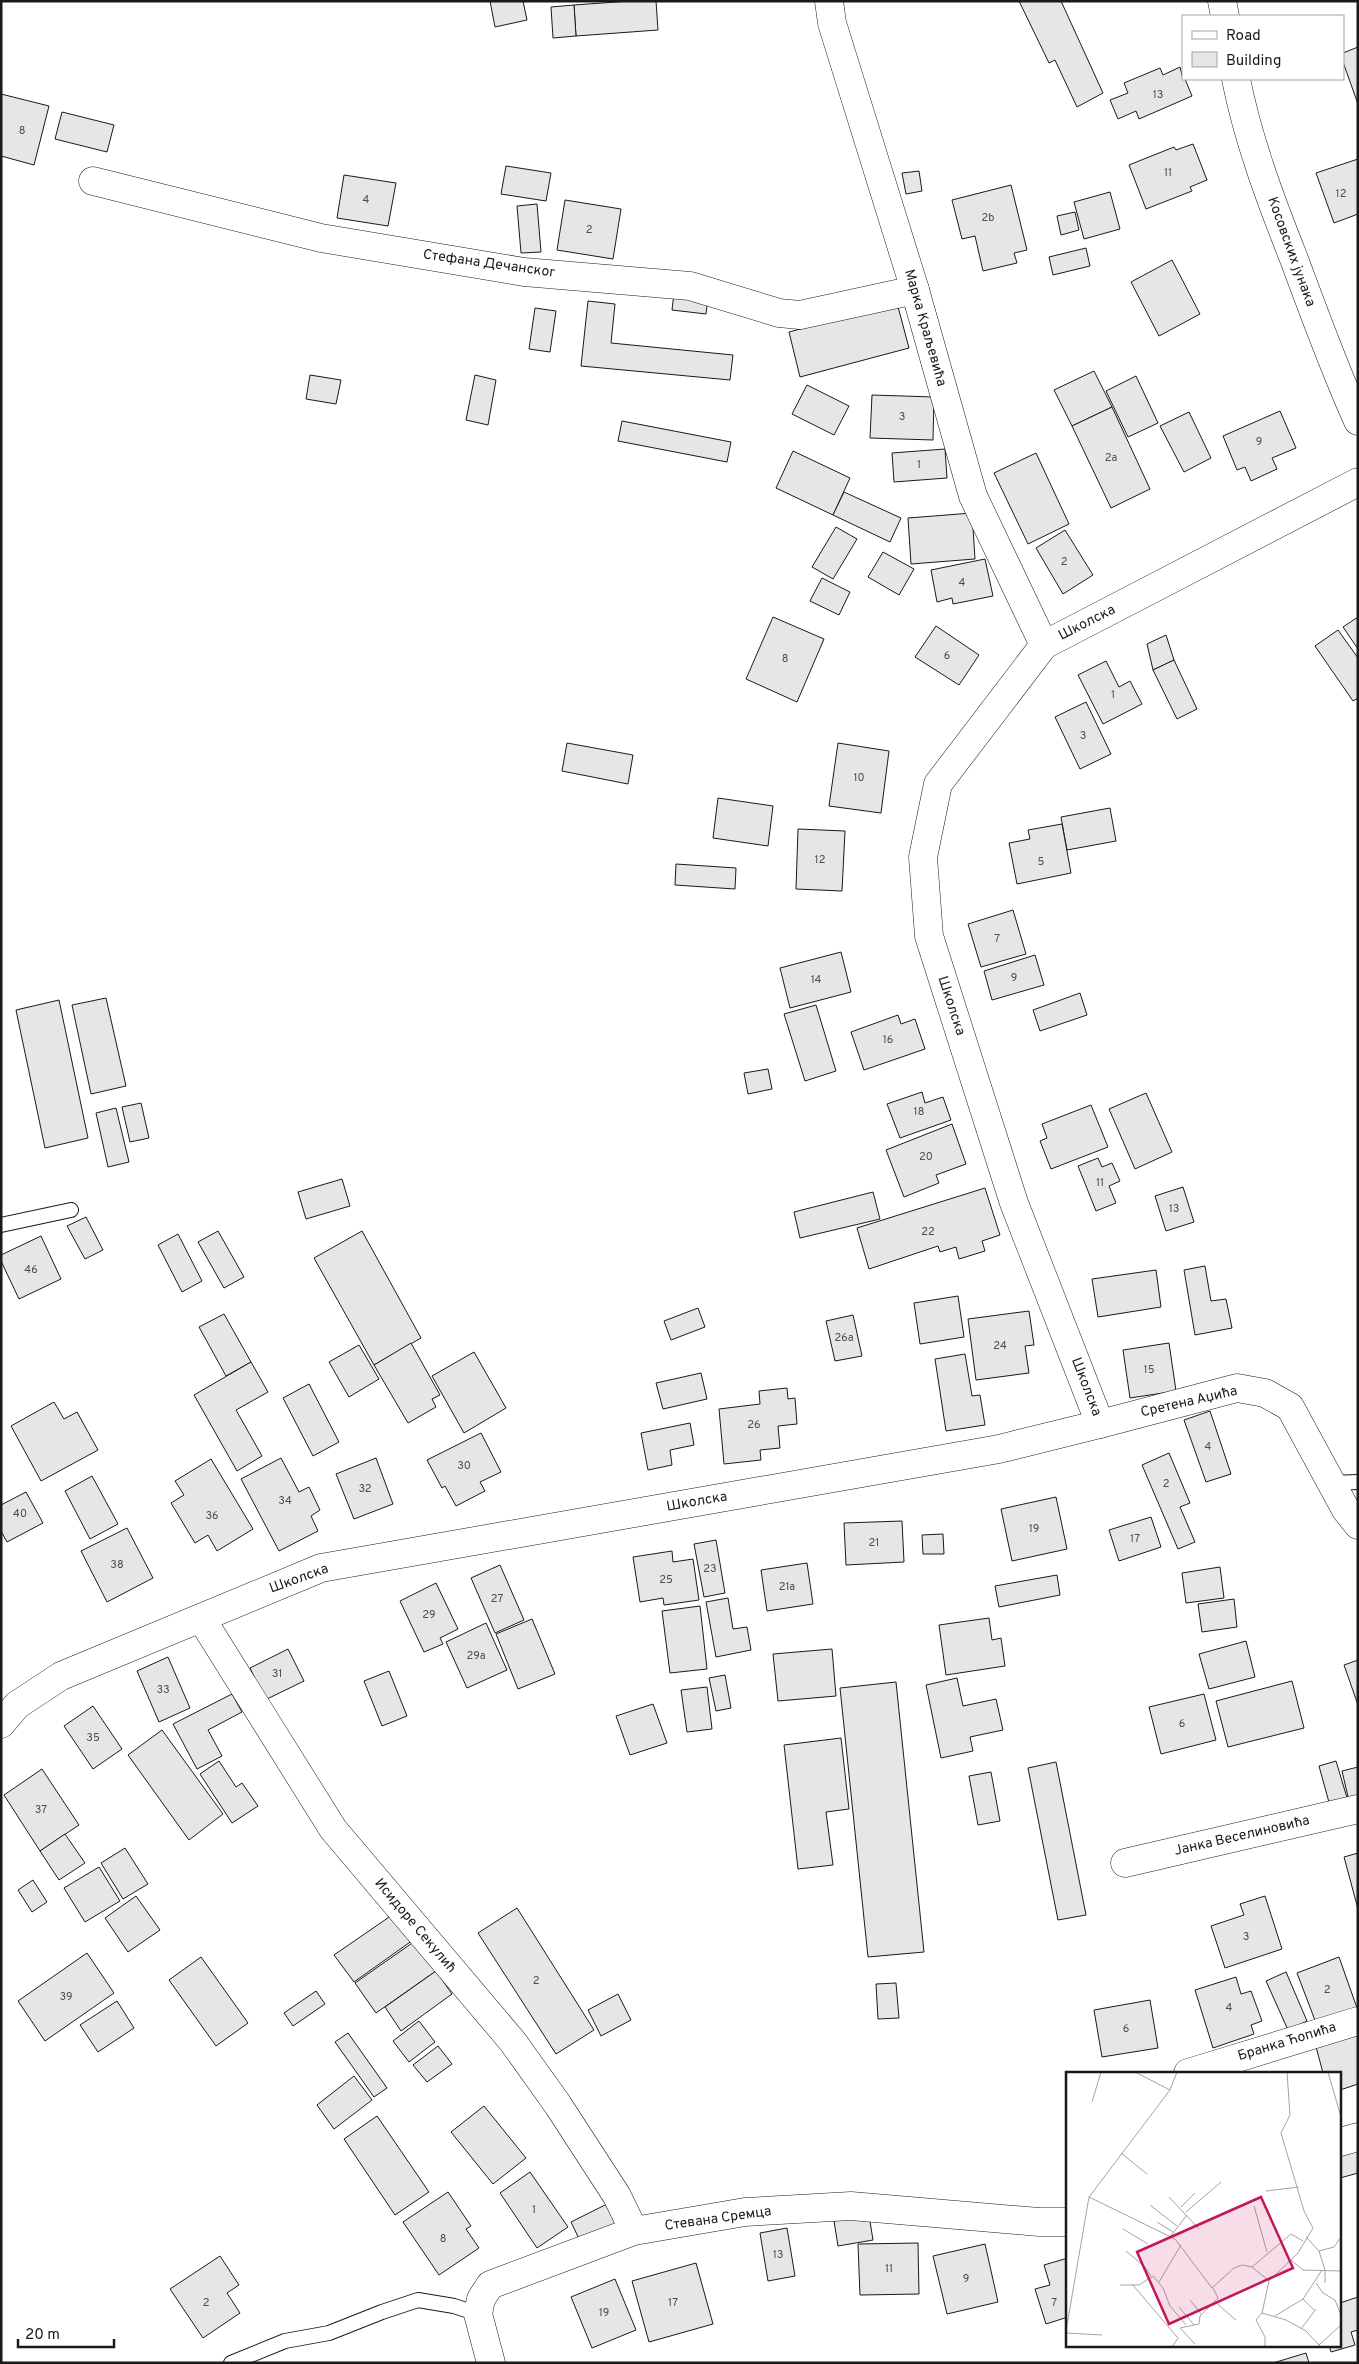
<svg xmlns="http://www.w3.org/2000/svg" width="1359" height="2364" font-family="Overpass,sans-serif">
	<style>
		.building { fill: #e6e6e6; stroke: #1a1a1a }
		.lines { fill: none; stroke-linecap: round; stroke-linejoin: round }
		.service-casing { stroke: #1a1a1a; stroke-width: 16 }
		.minor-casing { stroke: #1a1a1a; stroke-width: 29 }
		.service { stroke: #fff; stroke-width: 14 }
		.minor { stroke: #fff; stroke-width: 28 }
		.labels { text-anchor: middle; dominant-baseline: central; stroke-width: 4; stroke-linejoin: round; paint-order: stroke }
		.number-label { font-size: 11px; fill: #4d4d4d }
		.street-label { font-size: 14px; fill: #1a1a1a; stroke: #fff }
		.inset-road { fill: none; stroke: #a3a3a3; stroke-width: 1 }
		.view { fill: #c2185b; fill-opacity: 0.15; stroke: #c2185b; stroke-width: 2.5 }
		.inset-edge { fill: none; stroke: #1a1a1a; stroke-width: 2.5 }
	</style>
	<rect width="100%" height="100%" fill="#fff"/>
	<g class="building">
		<polygon points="490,1 523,1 527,20 495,27"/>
		<polygon points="630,1 656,1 658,30 576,36 574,5"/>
		<polygon points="1019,1 1061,1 1103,93 1077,107 1055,60 1049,63"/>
		<polygon points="574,5 576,36 553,38 551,7"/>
		<polygon points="1358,47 1358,104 1343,62 1343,53"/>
		<polygon points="1180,67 1183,79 1185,79 1192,96 1139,119 1136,111 1118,119 1110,100 1128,93 1124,83 1160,68 1163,75"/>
		<polygon points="1,94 49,106 34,165 1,156"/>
		<polygon points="62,112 114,125 107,152 55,139"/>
		<polygon points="1193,144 1207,180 1190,187 1192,191 1146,209 1129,165 1174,147 1176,150"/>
		<polygon points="1358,159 1358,214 1334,223 1316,173"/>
		<polygon points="506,166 551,173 546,201 501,194"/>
		<polygon points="919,171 922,191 906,194 902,173"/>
		<polygon points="344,175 396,183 388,226 337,218"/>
		<polygon points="1011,185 1027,250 1014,253 1017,263 983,271 975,236 962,239 952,200"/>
		<polygon points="1110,192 1120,229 1084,239 1074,202"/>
		<polygon points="565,200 621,209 613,259 557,250"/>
		<polygon points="537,204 541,252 521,253 517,206"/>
		<polygon points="1075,212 1079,230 1061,235 1057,216"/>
		<polygon points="1086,248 1090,266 1053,275 1049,257"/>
		<polygon points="1172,260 1200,314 1159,336 1131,282"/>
		<polygon points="674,293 708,297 706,314 672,310"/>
		<polygon points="588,301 615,304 611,343 733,355 730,380 581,366"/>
		<polygon points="897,303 909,348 800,377 789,332"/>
		<polygon points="535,308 556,311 550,352 529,349"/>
		<polygon points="1094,371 1112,407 1072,426 1054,390"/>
		<polygon points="310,375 341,380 336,404 306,399"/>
		<polygon points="475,375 496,380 488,425 466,420"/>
		<polygon points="1136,376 1158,423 1128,437 1106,391"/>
		<polygon points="807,385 849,406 834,435 792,414"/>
		<polygon points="872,395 934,397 933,440 870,438"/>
		<polygon points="1112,407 1150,489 1111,508 1072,426"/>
		<polygon points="1280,411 1296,448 1272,458 1277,469 1251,481 1245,467 1237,470 1223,436"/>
		<polygon points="1189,412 1211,458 1184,472 1160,426"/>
		<polygon points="622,421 731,442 727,462 618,441"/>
		<polygon points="945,449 947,478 894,482 892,453"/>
		<polygon points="793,451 850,478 833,515 776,488"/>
		<polygon points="1036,453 1069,524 1028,544 994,473"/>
		<polygon points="844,492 901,518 890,542 833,515"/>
		<polygon points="972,513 975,559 911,564 908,518"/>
		<polygon points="836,527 857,539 833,579 812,567"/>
		<polygon points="1065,530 1093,575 1063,594 1036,548"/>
		<polygon points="883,552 914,569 899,595 868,577"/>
		<polygon points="985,559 993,596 953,604 952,598 937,602 931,570"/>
		<polygon points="822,578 850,592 839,615 810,601"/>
		<polygon points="773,617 824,639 797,702 746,679"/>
		<polygon points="1358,617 1358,649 1343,627"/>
		<polygon points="936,626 979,655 959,685 915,657"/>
		<polygon points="1338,630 1358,658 1358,698 1353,701 1315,646"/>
		<polygon points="1166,635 1174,660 1153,670 1147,644"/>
		<polygon points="1174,660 1197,709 1177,719 1153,670"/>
		<polygon points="1106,661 1119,687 1130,681 1142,704 1103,724 1078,675"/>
		<polygon points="1086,702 1111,754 1080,769 1055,717"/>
		<polygon points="567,743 633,755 628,784 562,771"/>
		<polygon points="838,743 889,751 881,813 829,806"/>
		<polygon points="718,798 773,806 768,846 713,838"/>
		<polygon points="1110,808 1116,841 1067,850 1061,817"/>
		<polygon points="1062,824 1071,873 1017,884 1009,843 1030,839 1028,830"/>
		<polygon points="798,829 845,831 842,891 796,889"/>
		<polygon points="676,864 736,868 735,889 675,885"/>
		<polygon points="1013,910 1026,954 981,967 968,924"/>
		<polygon points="841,952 851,992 790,1008 780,968"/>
		<polygon points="1035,955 1044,985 992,1000 984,971"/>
		<polygon points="1080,993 1087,1015 1040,1031 1033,1010"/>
		<polygon points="106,998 126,1086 91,1094 72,1005"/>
		<polygon points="59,1000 88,1138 45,1148 16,1010"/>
		<polygon points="816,1005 836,1071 805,1081 784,1014"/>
		<polygon points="898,1015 901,1024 915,1019 925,1049 864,1070 851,1032"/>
		<polygon points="768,1069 772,1089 748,1094 744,1073"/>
		<polygon points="922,1092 925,1103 943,1097 951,1120 900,1138 887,1104"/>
		<polygon points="1146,1093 1172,1152 1135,1169 1109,1109"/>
		<polygon points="141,1103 149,1138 130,1142 122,1107"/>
		<polygon points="1091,1105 1108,1147 1051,1169 1040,1141 1047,1138 1042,1124"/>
		<polygon points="116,1108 129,1162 108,1167 96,1113"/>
		<polygon points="952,1124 966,1164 936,1175 939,1183 904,1197 886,1150"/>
		<polygon points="1098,1158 1102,1167 1112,1163 1120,1181 1109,1186 1116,1203 1096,1211 1078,1166"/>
		<polygon points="342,1179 350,1206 306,1219 298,1192"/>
		<polygon points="1183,1187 1194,1222 1166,1231 1155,1196"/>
		<polygon points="985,1188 1000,1235 982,1241 985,1251 959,1259 956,1247 940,1252 938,1246 869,1269 857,1228"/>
		<polygon points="873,1192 880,1219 800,1238 794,1212"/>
		<polygon points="86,1217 103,1250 85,1259 67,1226"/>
		<polygon points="218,1231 244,1277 224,1288 198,1242"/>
		<polygon points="362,1231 421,1338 374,1365 314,1258"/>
		<polygon points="178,1234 202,1281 182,1292 158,1245"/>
		<polygon points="41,1236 61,1279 19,1299 1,1261 1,1255"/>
		<polygon points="1205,1266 1211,1301 1226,1299 1232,1328 1195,1335 1184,1270"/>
		<polygon points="1156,1270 1161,1307 1098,1317 1092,1279"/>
		<polygon points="958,1296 964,1337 920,1344 914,1303"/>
		<polygon points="698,1308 705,1327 671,1340 664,1321"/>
		<polygon points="1029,1311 1034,1345 1025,1346 1029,1373 976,1380 968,1319"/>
		<polygon points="224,1314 251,1362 226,1376 199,1327"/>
		<polygon points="853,1315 862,1356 835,1361 826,1321"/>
		<polygon points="411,1343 440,1395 432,1399 436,1407 408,1423 374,1365"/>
		<polygon points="1169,1343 1176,1391 1130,1398 1123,1350"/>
		<polygon points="359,1345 379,1379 349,1397 329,1362"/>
		<polygon points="474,1352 506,1408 464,1433 432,1376"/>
		<polygon points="965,1354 972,1396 980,1395 985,1425 946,1431 935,1359"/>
		<polygon points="251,1362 268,1392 236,1410 262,1456 237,1471 194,1395"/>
		<polygon points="701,1373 707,1399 663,1409 656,1383"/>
		<polygon points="309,1384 339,1442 313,1456 283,1398"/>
		<polygon points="787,1388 788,1399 795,1398 797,1424 778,1426 780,1448 760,1450 761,1460 724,1464 719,1409 760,1404 759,1391"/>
		<polygon points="54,1402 64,1419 77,1412 98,1450 41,1481 11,1426"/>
		<polygon points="1210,1411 1231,1474 1206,1482 1184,1420"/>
		<polygon points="690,1423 694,1445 670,1450 672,1465 648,1470 641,1433"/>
		<polygon points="481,1433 501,1472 480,1482 485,1491 456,1506 445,1486 442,1488 427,1460"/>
		<polygon points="1169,1453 1190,1503 1180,1507 1195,1542 1178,1549 1142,1465"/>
		<polygon points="281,1458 299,1492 309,1487 320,1510 311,1516 318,1531 279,1551 241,1479"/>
		<polygon points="376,1458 393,1504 354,1519 336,1474"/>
		<polygon points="211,1459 253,1529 217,1551 208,1535 195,1543 171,1503 184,1495 175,1481"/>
		<polygon points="92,1476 118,1524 90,1539 65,1491"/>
		<polygon points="26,1492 43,1523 7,1542 1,1531 1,1505"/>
		<polygon points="1056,1497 1067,1549 1012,1561 1001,1509"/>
		<polygon points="1151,1517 1161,1547 1119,1561 1109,1530"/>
		<polygon points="902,1521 904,1562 846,1565 844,1523"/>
		<polygon points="127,1528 153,1578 107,1602 81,1551"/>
		<polygon points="943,1534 944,1554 923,1554 922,1535"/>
		<polygon points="716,1540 725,1593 704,1597 694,1544"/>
		<polygon points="672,1551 673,1562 693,1559 699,1600 664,1605 663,1598 640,1602 633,1557"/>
		<polygon points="807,1563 813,1604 767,1611 761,1570"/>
		<polygon points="500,1565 524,1620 495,1633 471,1578"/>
		<polygon points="1220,1567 1224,1598 1186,1603 1182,1573"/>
		<polygon points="1057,1575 1060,1595 999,1607 995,1586"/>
		<polygon points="436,1583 458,1629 440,1638 443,1644 424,1652 400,1601"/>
		<polygon points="728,1598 733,1629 747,1627 751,1650 716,1657 706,1602"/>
		<polygon points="1234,1599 1237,1627 1202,1632 1198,1604"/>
		<polygon points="700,1606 707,1669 670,1673 662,1611"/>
		<polygon points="989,1618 992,1640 1001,1638 1005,1666 946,1675 939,1625"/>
		<polygon points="532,1619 555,1674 518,1689 496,1634"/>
		<polygon points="486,1623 507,1670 467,1688 446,1642"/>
		<polygon points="1246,1641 1255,1677 1209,1689 1199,1654"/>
		<polygon points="288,1649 304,1681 265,1700 250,1668"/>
		<polygon points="832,1649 836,1696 778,1701 773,1654"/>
		<polygon points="168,1657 190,1708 159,1722 137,1671"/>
		<polygon points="1358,1660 1358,1705 1344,1665"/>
		<polygon points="389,1671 407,1716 382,1726 364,1681"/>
		<polygon points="725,1675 731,1708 716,1711 709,1678"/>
		<polygon points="957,1678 963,1706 996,1699 1003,1730 970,1737 973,1751 941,1758 926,1685"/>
		<polygon points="1292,1681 1304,1728 1228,1747 1216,1701"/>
		<polygon points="896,1682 924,1952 868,1957 840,1688"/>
		<polygon points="707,1687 712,1729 687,1732 681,1690"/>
		<polygon points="232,1694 242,1712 208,1730 222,1756 197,1769 173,1724"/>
		<polygon points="1204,1694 1216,1740 1161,1754 1149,1707"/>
		<polygon points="653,1704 667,1743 630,1755 616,1716"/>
		<polygon points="93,1706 122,1749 93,1769 64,1726"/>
		<polygon points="162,1730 223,1814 189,1840 128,1755"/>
		<polygon points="841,1738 849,1809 826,1812 833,1865 798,1869 784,1745"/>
		<polygon points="219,1761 236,1787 242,1783 258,1806 232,1823 200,1774"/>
		<polygon points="1336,1761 1348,1801 1330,1806 1319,1766"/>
		<polygon points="1056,1762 1086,1915 1058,1920 1028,1768"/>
		<polygon points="1358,1767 1358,1798 1349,1801 1342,1771"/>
		<polygon points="42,1769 79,1825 40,1851 4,1795"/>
		<polygon points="991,1772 1000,1821 978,1825 969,1776"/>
		<polygon points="65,1834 85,1863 59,1880 40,1851"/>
		<polygon points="125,1848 148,1884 123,1899 101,1863"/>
		<polygon points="1358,1853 1358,1909 1344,1857"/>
		<polygon points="99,1867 120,1901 85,1922 64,1888"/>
		<polygon points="33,1880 47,1902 32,1912 18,1890"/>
		<polygon points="136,1896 160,1930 128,1952 105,1918"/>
		<polygon points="1265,1896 1282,1949 1225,1968 1211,1926 1244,1915 1240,1904"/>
		<polygon points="517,1908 594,2030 556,2054 478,1933"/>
		<polygon points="395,1913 413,1940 354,1982 334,1955"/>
		<polygon points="415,1941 436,1971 376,2013 355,1983"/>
		<polygon points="87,1953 114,1993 45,2041 18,2001"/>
		<polygon points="201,1957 248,2023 216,2046 169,1980"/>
		<polygon points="1339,1957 1357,2008 1316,2023 1297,1973"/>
		<polygon points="436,1971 452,1994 401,2031 385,2007"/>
		<polygon points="1286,1972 1307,2021 1288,2030 1266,1981"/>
		<polygon points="1236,1977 1241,1994 1251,1991 1262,2021 1251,2025 1254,2034 1213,2048 1195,1990"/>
		<polygon points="896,1983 899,2018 878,2019 876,1984"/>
		<polygon points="316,1991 325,2004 293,2026 284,2013"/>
		<polygon points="618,1994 631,2020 601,2036 588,2010"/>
		<polygon points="1150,2000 1158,2048 1102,2057 1094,2010"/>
		<polygon points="117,2001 134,2028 98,2052 80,2025"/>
		<polygon points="419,2021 435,2042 409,2062 393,2041"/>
		<polygon points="1358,2030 1358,2084 1340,2090 1340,2073 1323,2073 1315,2043"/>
		<polygon points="348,2033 387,2088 374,2097 335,2042"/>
		<polygon points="438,2046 452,2064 427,2082 413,2065"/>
		<polygon points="354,2076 372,2100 334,2129 317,2105"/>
		<polygon points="484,2106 526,2158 493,2184 451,2132"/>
		<polygon points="377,2116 429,2192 395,2215 344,2139"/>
		<polygon points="1358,2149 1358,2173 1340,2178 1340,2154"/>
		<polygon points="530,2172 568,2227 537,2248 500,2193"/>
		<polygon points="448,2192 471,2226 466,2229 479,2248 439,2275 403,2222"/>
		<polygon points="609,2203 619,2224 581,2243 571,2222"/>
		<polygon points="869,2215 873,2240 838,2246 834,2221"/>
		<polygon points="787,2228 795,2276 768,2281 760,2233"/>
		<polygon points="918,2243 919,2294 860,2295 858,2244"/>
		<polygon points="985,2244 998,2302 947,2314 933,2256"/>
		<polygon points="220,2256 239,2285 227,2293 240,2313 203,2338 170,2289"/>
		<polygon points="1068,2258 1068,2317 1046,2324 1035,2289 1050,2285 1044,2265"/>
		<polygon points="696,2263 713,2324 649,2342 632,2281"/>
		<polygon points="615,2279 636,2330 592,2348 571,2297"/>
		<polygon points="1358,2297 1358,2330 1351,2332 1355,2345 1331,2352 1329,2345 1340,2345 1340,2303"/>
		<polygon points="1306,2353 1309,2363 1273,2363"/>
	</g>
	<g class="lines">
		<g class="service-casing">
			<g id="service">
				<polyline points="1,1225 71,1210"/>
				<polyline points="1331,1483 1358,1482"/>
				<polyline points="231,2363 285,2341 329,2333 382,2312 418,2300 454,2306 478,2314"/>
			</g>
		</g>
		<g class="minor-casing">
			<g id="minor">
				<polyline points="829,1 832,23 915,290 973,496 1044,645"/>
				<polyline points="1222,1 1225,16"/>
				<path d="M1236,79C1248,140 1271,201 1294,259C1314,313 1334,368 1358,421"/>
				<polyline points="93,181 321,238 524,272 690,286 779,313 800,315 915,290"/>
				<polyline points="1100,1424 1237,1388 1265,1393 1290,1407 1346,1510 1358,1525"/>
				<polyline points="201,1618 333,1829 513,2042 558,2105 617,2196 634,2231"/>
				<polyline points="1,1724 17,1705 61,1676 321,1568 999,1449 1100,1424 1014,1203 929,936 923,857 938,784 1044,645 1358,482"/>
				<polyline points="1125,1863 1358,1809"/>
				<polyline points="1188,2073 1358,2021"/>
				<polyline points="1340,2142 1358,2137"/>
				<polyline points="491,2363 478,2314 481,2299 490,2285 634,2231 745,2212 851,2206 1039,2222 1068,2222"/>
			</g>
		</g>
		<use href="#service" class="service"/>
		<use href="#minor" class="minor"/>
	</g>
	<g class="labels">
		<g class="number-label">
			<text x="1158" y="95">13</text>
			<text x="22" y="131">8</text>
			<text x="1168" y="173">11</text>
			<text x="1341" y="194">12</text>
			<text x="366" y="200">4</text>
			<text x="988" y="218">2b</text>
			<text x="589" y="230">2</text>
			<text x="902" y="417">3</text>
			<text x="1259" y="442">9</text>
			<text x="1111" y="458">2a</text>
			<text x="919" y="465">1</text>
			<text x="1064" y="562">2</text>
			<text x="962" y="583">4</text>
			<text x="947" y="656">6</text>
			<text x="785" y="659">8</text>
			<text x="1113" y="695">1</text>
			<text x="1083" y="736">3</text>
			<text x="859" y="778">10</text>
			<text x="820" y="860">12</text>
			<text x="1041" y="862">5</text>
			<text x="997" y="939">7</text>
			<text x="1014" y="978">9</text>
			<text x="816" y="980">14</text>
			<text x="888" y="1040">16</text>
			<text x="919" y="1112">18</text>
			<text x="926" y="1157">20</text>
			<text x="1100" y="1183">11</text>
			<text x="1174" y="1209">13</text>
			<text x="928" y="1232">22</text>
			<text x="31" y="1270">46</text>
			<text x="844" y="1338">26a</text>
			<text x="1000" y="1346">24</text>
			<text x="1149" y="1370">15</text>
			<text x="754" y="1425">26</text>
			<text x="1208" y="1447">4</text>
			<text x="464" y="1466">30</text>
			<text x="1166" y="1484">2</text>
			<text x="365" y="1489">32</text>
			<text x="285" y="1501">34</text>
			<text x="20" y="1514">40</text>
			<text x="212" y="1516">36</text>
			<text x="1034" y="1529">19</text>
			<text x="1135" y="1539">17</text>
			<text x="874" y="1543">21</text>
			<text x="117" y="1565">38</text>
			<text x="710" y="1569">23</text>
			<text x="666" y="1580">25</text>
			<text x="787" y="1587">21a</text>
			<text x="497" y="1599">27</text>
			<text x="429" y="1615">29</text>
			<text x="476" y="1656">29a</text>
			<text x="277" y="1674">31</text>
			<text x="163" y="1690">33</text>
			<text x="1182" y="1724">6</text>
			<text x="93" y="1738">35</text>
			<text x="41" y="1810">37</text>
			<text x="1246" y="1937">3</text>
			<text x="536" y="1981">2</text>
			<text x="1327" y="1990">2</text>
			<text x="66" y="1997">39</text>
			<text x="1229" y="2008">4</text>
			<text x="1126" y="2029">6</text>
			<text x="534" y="2210">1</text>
			<text x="443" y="2239">8</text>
			<text x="778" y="2255">13</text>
			<text x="889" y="2269">11</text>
			<text x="966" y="2279">9</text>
			<text x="206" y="2303">2</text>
			<text x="673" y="2303">17</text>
			<text x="1054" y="2303">7</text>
			<text x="604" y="2313">19</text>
		</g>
		<g class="street-label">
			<text transform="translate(1291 252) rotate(70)">Косовских јунака</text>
			<text transform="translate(489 264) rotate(8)">Стефана Дечанског</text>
			<text transform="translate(925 328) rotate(74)">Марка Краљевића</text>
			<text transform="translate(1087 623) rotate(-27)">Школска</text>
			<text transform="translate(951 1006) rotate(72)">Школска</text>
			<text transform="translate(1086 1387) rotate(69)">Школска</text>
			<text transform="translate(1189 1402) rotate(-13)">Сретена Аџића</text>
			<text transform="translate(697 1502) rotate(-10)">Школска</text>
			<text transform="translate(299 1579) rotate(-20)">Школска</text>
			<text transform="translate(1242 1836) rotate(-13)">Јанка Веселиновића</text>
			<text transform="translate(415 1926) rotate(50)">Исидоре Секулић</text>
			<text transform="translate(1287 2042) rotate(-17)">Бранка Ћопића</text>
			<text transform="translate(718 2219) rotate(-8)">Стевана Сремца</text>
		</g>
	</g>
	<g transform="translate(1066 2072)">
		<rect width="275" height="275" fill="#fff"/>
		<path class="inset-road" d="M69,0L104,18M262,0L275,45M26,30L35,0M55,81L81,102M200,119L233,115M23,125L109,167L146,216L168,196L176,193L186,195L203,209M103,125L133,157M84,133L111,154M188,134L201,180M115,135L129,121M120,140L155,110M91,150L107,160M57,157L82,172M104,165L121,143M240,165L253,179L259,198V211M60,179L79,195L85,204M253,179L268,175L275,165M225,188L237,198L275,199M186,195L225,162L237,169M93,210L115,173M250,211L257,221L269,228L275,243M66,212L112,266L106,275M54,213H73L87,204L97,216L104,234L120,253M237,227L248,238M124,228L136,243M149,230L170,248M113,235L128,253M196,241L203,209L232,181L247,156L238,139L215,61L224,43L221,0M196,241L220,248L240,259L255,275M196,241L190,248L199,265V275M209,244L237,227L256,198M235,257L250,237M0,259L23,125L104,18L111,0M0,261L36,263M129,272L114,256L133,252L134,244L152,226L147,216M253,273L275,253"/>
		<path class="view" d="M195,125L227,196L103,252L71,180Z"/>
		<rect width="275" height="275" class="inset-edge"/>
	</g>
	<rect width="1359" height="2364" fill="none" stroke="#1a1a1a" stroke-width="5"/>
	<rect x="1182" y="15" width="162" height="65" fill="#ffffff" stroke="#a3a3a3"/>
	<rect x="1192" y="31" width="25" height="8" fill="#ffffff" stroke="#a3a3a3"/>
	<text x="1226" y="40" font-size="15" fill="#1a1a1a">Road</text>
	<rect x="1192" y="52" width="25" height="15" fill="#e6e6e6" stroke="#a3a3a3"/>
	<text x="1226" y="65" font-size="15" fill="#1a1a1a">Building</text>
	<path d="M18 2339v8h96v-8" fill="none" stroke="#1a1a1a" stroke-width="2.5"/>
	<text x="25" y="2339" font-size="15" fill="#1a1a1a" stroke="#ffffff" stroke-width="4" paint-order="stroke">20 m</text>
</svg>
